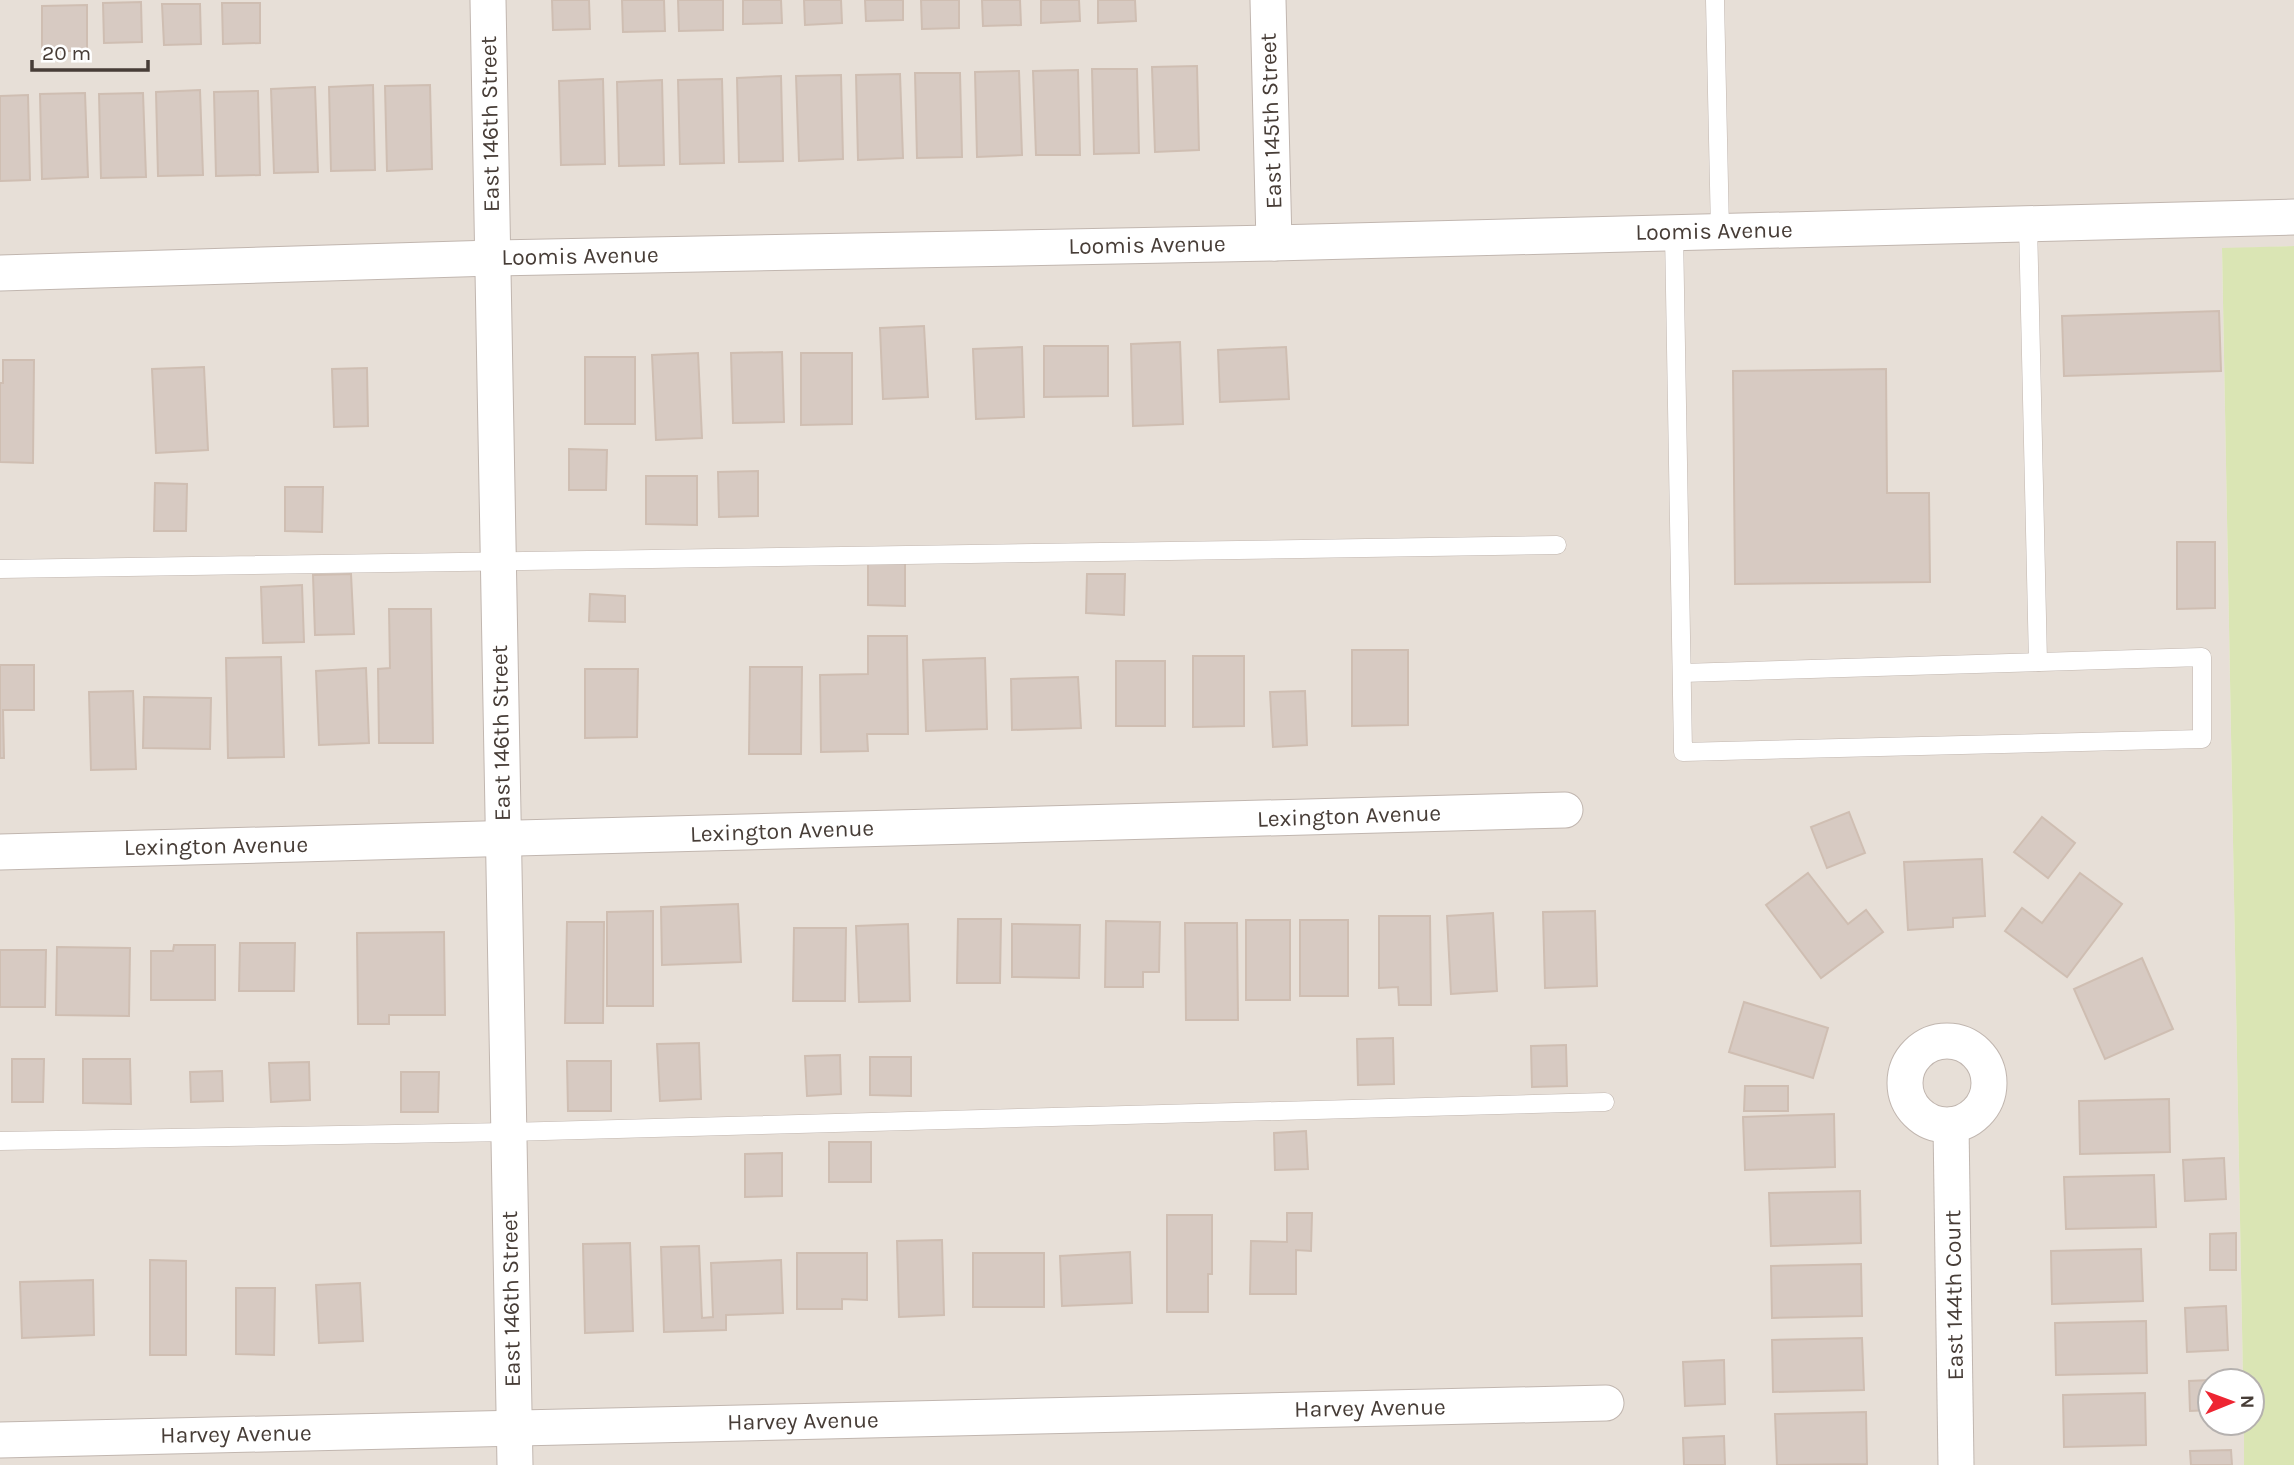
<svg xmlns="http://www.w3.org/2000/svg" width="2294" height="1465" font-family="Karla,sans-serif">
	<style>
		.residential { fill: #e7dfd7 }
		.green { fill: #dae5b4 }
		.building { fill: #d7cac2; stroke: #cfbeb2; stroke-width: 2 }
		.lines { fill: none; stroke-linecap: round; stroke-linejoin: round }
		.lane-casing { stroke: #c1b6af; stroke-width: 19 }
		.street-casing { stroke: #c1b6af; stroke-width: 37 }
		.lane { stroke: #fff; stroke-width: 18 }
		.street { stroke: #fff; stroke-width: 35 }
		.labels { text-anchor: middle; dominant-baseline: central; stroke-width: 5; stroke-linejoin: round; paint-order: stroke }
		.street-label { font-size: 23px; fill: #473d37; stroke: #fff }
	</style>
	<rect width="100%" height="100%" fill="#f3eee9"/>
	<polygon class="residential" points="0,0 2294,0 2294,246 2222,249 2243,1381 2210,1381 2210,1423 2244,1423 2244,1465 0,1465"/>
	<polygon class="green" points="2294,246 2294,1465 2244,1465 2244,1423 2252,1423 2252,1381 2243,1381 2222,248"/>
	<g class="building">
		<polygon points="552,0 589,0 590,29 553,30"/>
		<polygon points="622,0 664,0 665,31 623,32"/>
		<polygon points="678,0 723,0 723,30 679,31"/>
		<polygon points="743,0 781,0 782,23 743,24"/>
		<polygon points="804,0 841,0 842,23 805,25"/>
		<polygon points="865,0 903,0 903,20 866,21"/>
		<polygon points="921,0 959,0 959,28 922,29"/>
		<polygon points="982,0 1020,0 1021,25 983,26"/>
		<polygon points="1041,0 1079,0 1080,21 1041,23"/>
		<polygon points="1098,0 1135,0 1136,21 1098,23"/>
		<polygon points="141,2 142,42 104,43 103,3"/>
		<polygon points="222,3 260,3 260,43 223,44"/>
		<polygon points="162,4 200,4 201,44 164,45"/>
		<polygon points="87,5 87,51 42,51 42,6"/>
		<polygon points="1197,66 1199,150 1155,152 1152,67"/>
		<polygon points="1092,69 1137,69 1139,153 1094,154"/>
		<polygon points="1078,70 1080,155 1036,155 1033,71"/>
		<polygon points="1019,71 1022,155 977,157 975,72"/>
		<polygon points="915,73 960,73 962,157 917,158"/>
		<polygon points="900,74 903,158 858,160 856,75"/>
		<polygon points="841,75 843,159 799,161 796,76"/>
		<polygon points="781,76 783,161 739,162 737,78"/>
		<polygon points="603,79 605,164 561,165 559,81"/>
		<polygon points="722,79 724,163 680,164 678,80"/>
		<polygon points="662,80 664,165 619,166 617,82"/>
		<polygon points="373,85 375,170 331,171 329,87"/>
		<polygon points="430,85 432,169 387,171 385,86"/>
		<polygon points="315,87 318,172 274,173 271,89"/>
		<polygon points="200,90 203,175 158,176 156,92"/>
		<polygon points="258,91 260,175 216,176 214,92"/>
		<polygon points="85,93 88,177 42,179 40,94"/>
		<polygon points="143,93 146,177 101,178 99,94"/>
		<polygon points="28,95 30,180 0,181 0,96"/>
		<polygon points="2219,311 2221,371 2064,376 2062,316"/>
		<polygon points="924,326 928,397 883,399 880,328"/>
		<polygon points="1180,342 1183,424 1133,426 1131,344"/>
		<polygon points="1044,346 1108,346 1108,396 1044,397"/>
		<polygon points="1022,347 1024,417 976,419 973,349"/>
		<polygon points="1286,347 1289,399 1220,402 1218,350"/>
		<polygon points="782,352 784,422 733,423 731,353"/>
		<polygon points="698,353 702,438 656,440 652,355"/>
		<polygon points="801,353 852,353 852,424 801,425"/>
		<rect x="585" y="357" width="50" height="67"/>
		<polygon points="3,360 34,360 33,463 0,462 0,383 3,383"/>
		<polygon points="204,367 208,450 156,453 152,369"/>
		<polygon points="367,368 368,426 334,427 332,369"/>
		<polygon points="1886,369 1887,493 1929,493 1930,582 1735,584 1733,371"/>
		<polygon points="569,449 607,450 606,490 569,490"/>
		<polygon points="758,471 758,516 719,517 718,472"/>
		<polygon points="646,476 697,476 697,525 646,524"/>
		<polygon points="155,483 187,484 186,531 154,531"/>
		<polygon points="285,487 323,487 322,532 285,531"/>
		<polygon points="2177,542 2215,542 2215,608 2177,609"/>
		<polygon points="868,561 905,561 905,606 868,605"/>
		<polygon points="351,574 354,634 315,635 313,575"/>
		<polygon points="1087,574 1125,574 1124,615 1086,613"/>
		<polygon points="302,585 304,642 263,643 261,587"/>
		<polygon points="590,594 625,596 625,622 589,621"/>
		<polygon points="389,609 431,609 433,743 379,743 378,669 390,668"/>
		<polygon points="868,636 907,636 908,734 867,734 868,751 821,752 820,675 868,674"/>
		<polygon points="1352,650 1408,650 1408,725 1352,726"/>
		<polygon points="1193,656 1244,656 1244,726 1193,727"/>
		<polygon points="281,657 284,757 228,758 226,658"/>
		<polygon points="985,658 987,729 926,731 923,660"/>
		<rect x="1116" y="661" width="49" height="65"/>
		<polygon points="0,665 34,665 34,710 3,710 4,758 0,758"/>
		<polygon points="750,667 802,667 801,754 749,754"/>
		<polygon points="366,668 369,743 319,745 316,671"/>
		<polygon points="585,669 638,669 637,737 585,738"/>
		<polygon points="1078,677 1081,728 1012,730 1011,679"/>
		<polygon points="133,691 136,769 91,770 89,692"/>
		<polygon points="1305,691 1307,745 1273,747 1270,692"/>
		<polygon points="144,697 211,698 210,749 143,748"/>
		<polygon points="1849,812 1865,853 1827,868 1811,827"/>
		<polygon points="2042,817 2075,843 2048,878 2014,852"/>
		<polygon points="1982,859 1985,916 1953,918 1953,927 1908,930 1904,862"/>
		<polygon points="1808,873 1848,924 1866,910 1883,932 1821,978 1766,905"/>
		<polygon points="2080,873 2122,904 2067,977 2005,931 2022,908 2042,923"/>
		<polygon points="738,904 741,962 662,965 661,907"/>
		<polygon points="653,911 653,1006 607,1006 607,912"/>
		<polygon points="1595,911 1597,986 1545,988 1543,912"/>
		<polygon points="1493,913 1497,991 1451,994 1447,916"/>
		<polygon points="1379,916 1430,916 1431,1005 1399,1005 1398,987 1379,988"/>
		<polygon points="958,919 1001,919 1000,983 957,983"/>
		<rect x="1246" y="920" width="44" height="80"/>
		<rect x="1300" y="920" width="48" height="76"/>
		<polygon points="1106,921 1160,922 1159,972 1143,972 1143,987 1105,987"/>
		<polygon points="567,922 604,922 603,1023 565,1023"/>
		<polygon points="1185,923 1237,923 1238,1020 1186,1020"/>
		<polygon points="908,924 910,1001 859,1002 856,926"/>
		<polygon points="1012,924 1080,925 1079,978 1012,977"/>
		<polygon points="794,928 846,928 845,1001 793,1001"/>
		<polygon points="444,932 445,1015 389,1015 389,1024 358,1024 357,933"/>
		<polygon points="240,943 295,943 294,991 239,991"/>
		<polygon points="174,945 215,945 215,1000 151,1000 151,951 173,951"/>
		<polygon points="57,947 130,948 129,1016 56,1015"/>
		<polygon points="0,950 46,950 45,1007 0,1007"/>
		<polygon points="2142,958 2173,1029 2105,1059 2074,989"/>
		<polygon points="1744,1002 1828,1028 1813,1078 1729,1052"/>
		<polygon points="1393,1038 1394,1084 1358,1085 1357,1039"/>
		<polygon points="699,1043 701,1099 660,1101 657,1044"/>
		<polygon points="1566,1045 1567,1086 1532,1087 1531,1046"/>
		<polygon points="840,1055 841,1094 807,1096 805,1056"/>
		<polygon points="870,1057 911,1057 911,1096 870,1095"/>
		<polygon points="12,1059 44,1059 43,1102 12,1102"/>
		<polygon points="83,1059 130,1059 131,1104 83,1103"/>
		<polygon points="567,1061 611,1061 611,1111 568,1111"/>
		<polygon points="309,1062 310,1100 271,1102 269,1063"/>
		<polygon points="222,1071 223,1101 191,1102 190,1072"/>
		<polygon points="401,1072 439,1072 438,1112 401,1112"/>
		<polygon points="1745,1086 1788,1086 1788,1111 1744,1111"/>
		<polygon points="2169,1099 2170,1152 2080,1154 2079,1101"/>
		<polygon points="1834,1114 1835,1167 1745,1170 1743,1117"/>
		<polygon points="1306,1131 1308,1169 1275,1170 1274,1133"/>
		<rect x="829" y="1142" width="42" height="40"/>
		<polygon points="782,1153 782,1196 745,1197 745,1154"/>
		<polygon points="2224,1158 2226,1199 2185,1201 2183,1160"/>
		<polygon points="2154,1175 2156,1227 2066,1229 2064,1177"/>
		<polygon points="1860,1191 1861,1243 1771,1246 1769,1193"/>
		<polygon points="1287,1213 1312,1213 1311,1251 1296,1250 1296,1294 1250,1294 1251,1241 1287,1242"/>
		<polygon points="1167,1215 1212,1215 1212,1274 1208,1274 1208,1312 1167,1312"/>
		<polygon points="2236,1233 2236,1270 2210,1270 2210,1234"/>
		<polygon points="942,1240 944,1315 899,1317 897,1241"/>
		<polygon points="630,1243 633,1331 585,1333 583,1244"/>
		<polygon points="699,1246 702,1318 713,1317 711,1263 781,1260 783,1313 726,1315 726,1330 664,1332 661,1247"/>
		<polygon points="2141,1249 2143,1301 2052,1304 2051,1251"/>
		<polygon points="1130,1252 1132,1303 1062,1306 1060,1256"/>
		<polygon points="797,1253 867,1253 867,1300 842,1299 842,1309 797,1309"/>
		<rect x="973" y="1253" width="71" height="54"/>
		<polygon points="150,1260 186,1261 186,1355 150,1355"/>
		<polygon points="1861,1264 1862,1316 1772,1318 1771,1266"/>
		<polygon points="93,1280 94,1335 22,1338 20,1282"/>
		<polygon points="360,1283 363,1341 319,1343 316,1285"/>
		<polygon points="236,1288 275,1288 274,1355 236,1354"/>
		<polygon points="2226,1306 2228,1350 2187,1352 2185,1308"/>
		<polygon points="2146,1321 2147,1373 2056,1375 2055,1323"/>
		<polygon points="1862,1338 1864,1390 1773,1392 1772,1340"/>
		<polygon points="1724,1360 1725,1404 1685,1406 1683,1362"/>
		<polygon points="2233,1379 2210,1381 2210,1410 2190,1411 2189,1381"/>
		<polygon points="2145,1393 2146,1445 2064,1447 2063,1395"/>
		<polygon points="1866,1412 1867,1464 1777,1465 1775,1414"/>
		<polygon points="1724,1436 1725,1465 1684,1465 1683,1438"/>
		<polygon points="2231,1450 2232,1465 2191,1465 2190,1451"/>
	</g>
	<g class="lines">
		<g class="lane-casing">
			<g id="lane">
				<polyline points="1715,0 1720,231"/>
				<polyline points="2028,223 2038,662"/>
				<polyline points="1674,232 1683,752 2202,739 2202,657 1682,673"/>
				<polyline points="0,569 1557,545"/>
				<polyline points="0,1141 508,1132 1605,1102"/>
			</g>
		</g>
		<g class="street-casing">
			<g id="street">
				<polyline points="488,0 515,1465"/>
				<polyline points="1268,0 1274,243"/>
				<polyline points="0,273 493,258 1274,243 2294,217"/>
				<polyline points="0,852 1565,810"/>
				<circle cx="1947" cy="1083" r="42"/>
				<polyline points="1951,1125 1956,1465"/>
				<polyline points="0,1440 1606,1403"/>
			</g>
		</g>
		<use href="#lane" class="lane"/>
		<use href="#street" class="street"/>
	</g>
	<g class="labels">
		<g class="street-label">
			<text transform="translate(1271 121) rotate(-92)">East 145th Street</text>
			<text transform="translate(490 124) rotate(-91)">East 146th Street</text>
			<text transform="translate(1714 231) rotate(-1)">Loomis Avenue</text>
			<text transform="translate(1147 245) rotate(-1)">Loomis Avenue</text>
			<text transform="translate(580 256) rotate(-1)">Loomis Avenue</text>
			<text transform="translate(501 733) rotate(-91)">East 146th Street</text>
			<text transform="translate(1349 816) rotate(-2)">Lexington Avenue</text>
			<text transform="translate(782 831) rotate(-2)">Lexington Avenue</text>
			<text transform="translate(216 846) rotate(-1)">Lexington Avenue</text>
			<text transform="translate(1954 1295) rotate(-91)">East 144th Court</text>
			<text transform="translate(511 1299) rotate(-91)">East 146th Street</text>
			<text transform="translate(1370 1408) rotate(-1)">Harvey Avenue</text>
			<text transform="translate(803 1421) rotate(-1)">Harvey Avenue</text>
			<text transform="translate(236 1434) rotate(-1)">Harvey Avenue</text>
		</g>
	</g>
	<g transform="translate(2231 1402) rotate(89)"><circle r="33" fill="#ffffff" stroke="#b5b1af" stroke-width="2"/>
	<path d="M0-5L12 26L0 18L-12 26Z" fill="#ee2532"/>
	<text y="-10" font-size="19" font-weight="bold" text-anchor="middle" fill="#473d37">N</text>
	</g>
	<path d="M32 60v10h116v-10" fill="none" stroke="#473d37" stroke-width="3.5"/>
	<text x="42" y="60" font-size="21" fill="#473d37" stroke="#ffffff" stroke-width="5" paint-order="stroke">20 m</text>
</svg>
